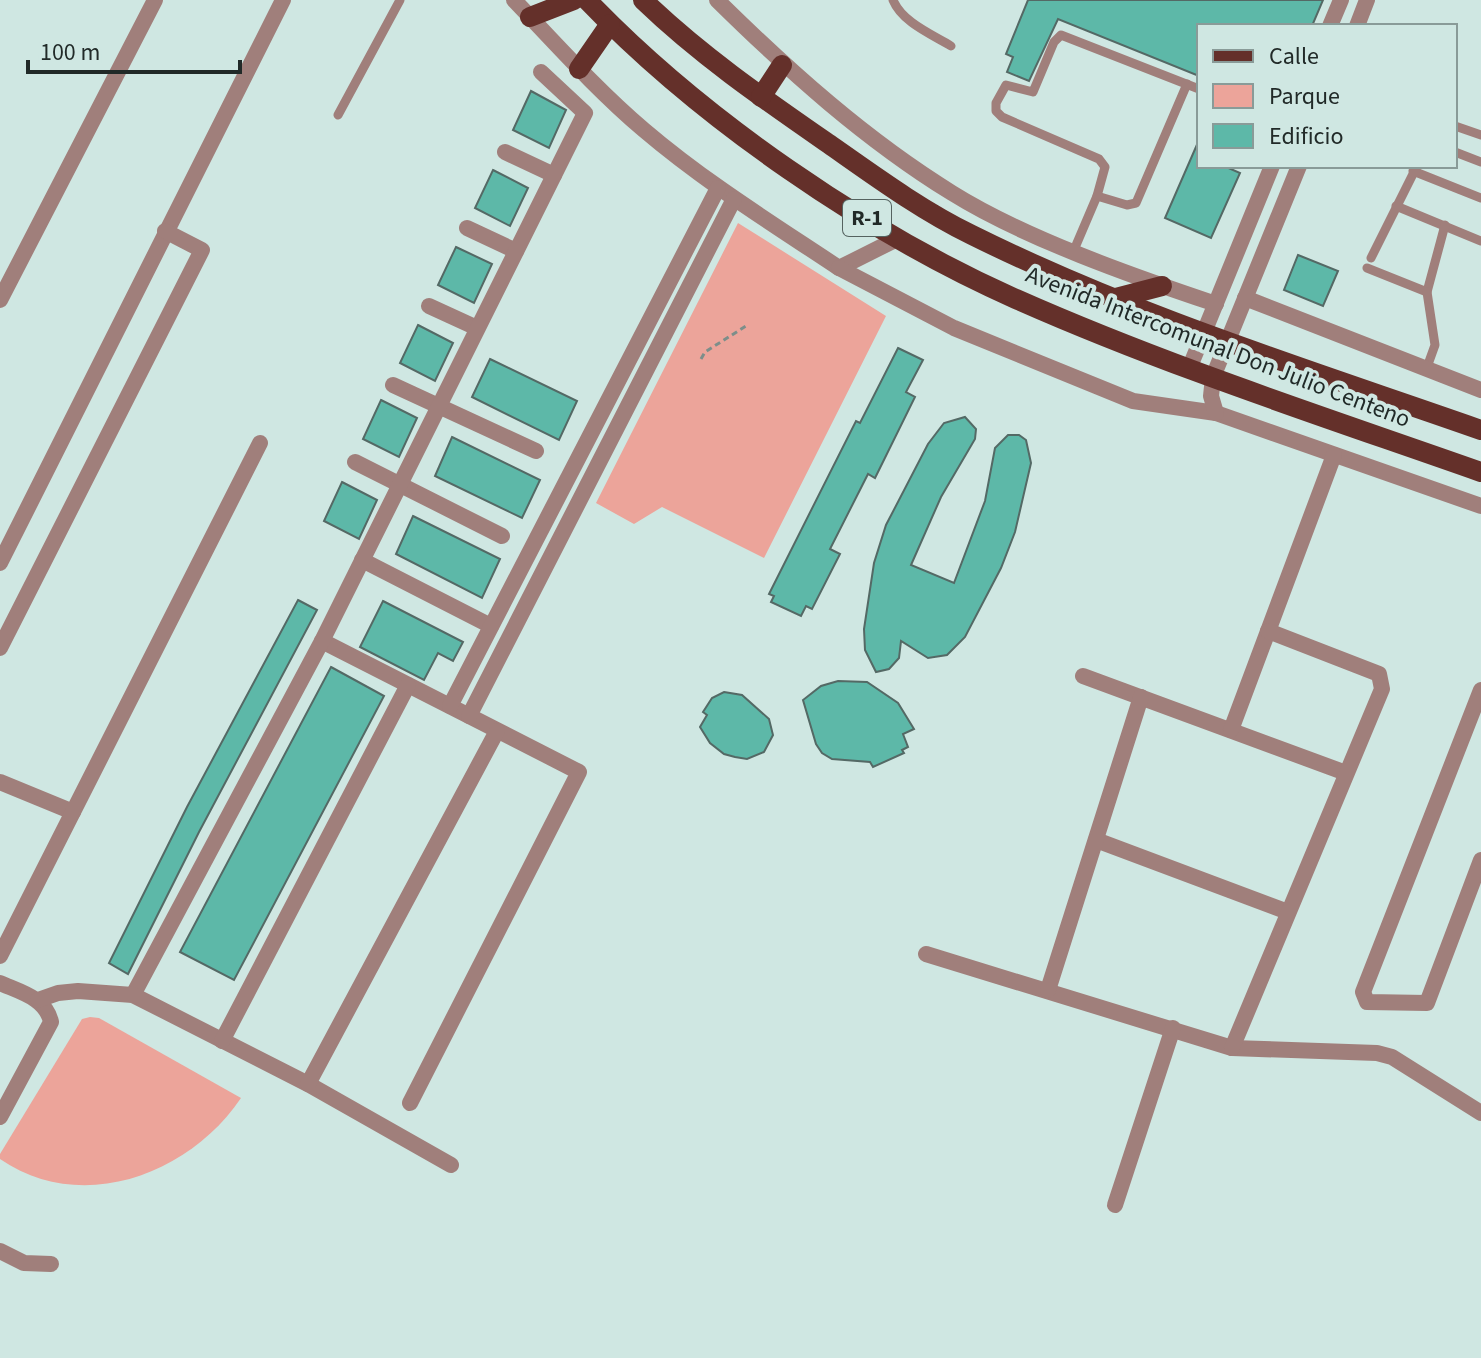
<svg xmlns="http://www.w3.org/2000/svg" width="1481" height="1358" font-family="'Source Sans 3',sans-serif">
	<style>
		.green { fill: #eca49a }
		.building { fill: #5db8a8; stroke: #546965; stroke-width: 2 }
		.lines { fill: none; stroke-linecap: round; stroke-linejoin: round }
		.path { stroke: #7d8e8a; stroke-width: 3; stroke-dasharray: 6 4; stroke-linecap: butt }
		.lane { stroke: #a07f7b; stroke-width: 9 }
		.street { stroke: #a07f7b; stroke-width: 16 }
		.primary { stroke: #64302a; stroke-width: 20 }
		.labels { text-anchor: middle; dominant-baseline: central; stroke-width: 8; stroke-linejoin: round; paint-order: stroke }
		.shield { fill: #cfe7e2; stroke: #556360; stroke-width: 2 }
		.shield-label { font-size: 22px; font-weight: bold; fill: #212a28 }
		.street-label { font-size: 24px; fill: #212a28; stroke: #cfe7e2 }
	</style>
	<rect width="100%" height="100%" fill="#cfe7e2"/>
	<g class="green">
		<polygon points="738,223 886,316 764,558 662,507 634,524 596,503"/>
		<path d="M90,1017L99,1018L241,1098C189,1175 81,1215 0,1159V1154L82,1019Z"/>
	</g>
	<g class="building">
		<polygon points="1028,0 1323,0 1312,26 1199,26 1199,76 1058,19 1029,81 1007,72 1013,57 1006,54"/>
		<polygon points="531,91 566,110 549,148 513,130"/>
		<polygon points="1199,140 1199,166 1224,166 1240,173 1211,238 1165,218"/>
		<polygon points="493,170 528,188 510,226 475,208"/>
		<polygon points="456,247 492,264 474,303 438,285"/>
		<polygon points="1298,255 1338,271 1323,306 1284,290"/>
		<polygon points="418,325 453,343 435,381 400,363"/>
		<polygon points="898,348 923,360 906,392 915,397 875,478 868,474 830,549 840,554 812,609 806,606 801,616 771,602 774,596 769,594 856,421 860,423"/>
		<polygon points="490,359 577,401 559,440 472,397"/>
		<polygon points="381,400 417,418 399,457 363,439"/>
		<polygon points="965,417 976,429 975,439 941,497 911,565 954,583 985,501 995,448 1008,435 1019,435 1026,440 1031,463 1015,532 1001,568 965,637 947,655 928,658 901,641 899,658 889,669 876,672 865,650 864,629 874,563 886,525 928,444 944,423"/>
		<polygon points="452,437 540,480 522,518 435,476"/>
		<polygon points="342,482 377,500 359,539 324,521"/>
		<polygon points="413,516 500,559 482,598 396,554"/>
		<polygon points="298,600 317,610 199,832 128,974 109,963 187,807"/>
		<polygon points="383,601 463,642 453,661 438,653 424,680 360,647"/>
		<polygon points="331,667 384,696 234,980 180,952"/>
		<polygon points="838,681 867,682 898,703 914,729 903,734 908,747 902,750 904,753 873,767 870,762 832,759 822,753 816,744 803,700 821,686"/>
		<polygon points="724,692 742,695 769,719 773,735 764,752 747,759 735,757 724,754 710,743 700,727 707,715 703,712 712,698"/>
	</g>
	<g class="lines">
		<polyline class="path" points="701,359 705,352 746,326"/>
		<g class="lane">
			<path d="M893,0C902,22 931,34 951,46"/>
			<polyline points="338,115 400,0"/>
			<polyline points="1455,126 1481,135"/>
			<polyline points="1455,152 1481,162"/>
			<polyline points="1413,171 1481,198"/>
			<polyline points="1097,196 1127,205 1136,203 1187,84"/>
			<polyline points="1396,206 1481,241"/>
			<polyline points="1074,250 1097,196 1105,167 1099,159 1002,117 996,111 996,103 1006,85 1033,92 1054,42 1061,35 1199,89"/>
			<polyline points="1371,258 1417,166"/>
			<polyline points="1367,268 1427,292 1445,225"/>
			<polyline points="1426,370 1435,345 1427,292"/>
		</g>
		<g class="street">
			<path d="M514,0C556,44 597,90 644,130C705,182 773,224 839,268L899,238"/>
			<path d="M717,0C789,71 866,140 952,193C1024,238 1135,277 1216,304"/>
			<polyline points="1330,26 1341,0"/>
			<polyline points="1357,26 1367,0"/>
			<polyline points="505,152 554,175"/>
			<polyline points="467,228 516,251"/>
			<polyline points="839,268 954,328 1133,401 1216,413 1481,506"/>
			<polyline points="1245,298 1481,390"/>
			<polyline points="0,300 155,0"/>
			<polyline points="429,306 477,328"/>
			<polyline points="1189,369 1272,166"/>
			<polyline points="393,385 536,451"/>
			<polyline points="1216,413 1211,396 1213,377 1299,166"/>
			<polyline points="355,462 502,536"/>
			<polyline points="362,560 491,626"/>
			<polyline points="0,563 283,0"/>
			<polyline points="322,641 579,772 410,1103"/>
			<polyline points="0,648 202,250 165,231"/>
			<polyline points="1083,676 1346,773"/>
			<polyline points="1481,690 1363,992 1367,1002 1427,1003 1481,860"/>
			<polyline points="450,706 718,188"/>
			<polyline points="469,716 734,199"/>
			<polyline points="1231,730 1334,455"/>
			<polyline points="0,782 73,812"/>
			<polyline points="1096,840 1288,912"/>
			<polyline points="926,954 1232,1048 1377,1053 1392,1057 1481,1113"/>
			<polyline points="0,956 260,443"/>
			<path d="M0,983C20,992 46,998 51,1022L0,1117"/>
			<polyline points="1048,990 1141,697"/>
			<polyline points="133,995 322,641 585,113 541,72"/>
			<polyline points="38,1000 58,993 78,991 133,995 308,1084 451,1165"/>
			<polyline points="222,1041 408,685"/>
			<polyline points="1232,1048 1382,689 1379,674 1268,631"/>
			<polyline points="308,1084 497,731"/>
			<polyline points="1115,1205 1173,1028"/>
			<polyline points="0,1251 24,1263 51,1264"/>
		</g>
		<g class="primary">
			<path d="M587,0C700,118 867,233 1016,299C1167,366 1325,417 1481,472"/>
			<path d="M643,0C700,55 764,99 829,144C876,177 921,210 972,235C1135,316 1310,370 1481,430"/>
			<polyline points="530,17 574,0"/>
			<polyline points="579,69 610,24"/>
			<polyline points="761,97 782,65"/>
			<polyline points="1116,298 1162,286"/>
		</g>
	</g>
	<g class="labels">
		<rect class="shield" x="843" y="200" width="48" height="36" rx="6"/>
		<g class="shield-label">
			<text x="867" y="218">R-1</text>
		</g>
		<g class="street-label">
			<text transform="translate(1218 347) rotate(21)">Avenida Intercomunal Don Julio Centeno</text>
		</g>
	</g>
	<rect x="1197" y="24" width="260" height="144" fill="#cfe7e2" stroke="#899b98" stroke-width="2"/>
	<rect x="1213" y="50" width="40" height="12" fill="#64302a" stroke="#899b98" stroke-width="2"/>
	<text x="1269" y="64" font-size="24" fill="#212a28">Calle</text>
	<rect x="1213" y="84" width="40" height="24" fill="#eca49a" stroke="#899b98" stroke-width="2"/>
	<text x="1269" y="104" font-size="24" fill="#212a28">Parque</text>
	<rect x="1213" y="124" width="40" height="24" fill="#5db8a8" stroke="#899b98" stroke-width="2"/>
	<text x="1269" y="144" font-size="24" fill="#212a28">Edificio</text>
	<path d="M28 60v12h212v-12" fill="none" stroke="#212a28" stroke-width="4"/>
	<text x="40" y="60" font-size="24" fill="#212a28" stroke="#cfe7e2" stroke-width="6" paint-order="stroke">100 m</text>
</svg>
